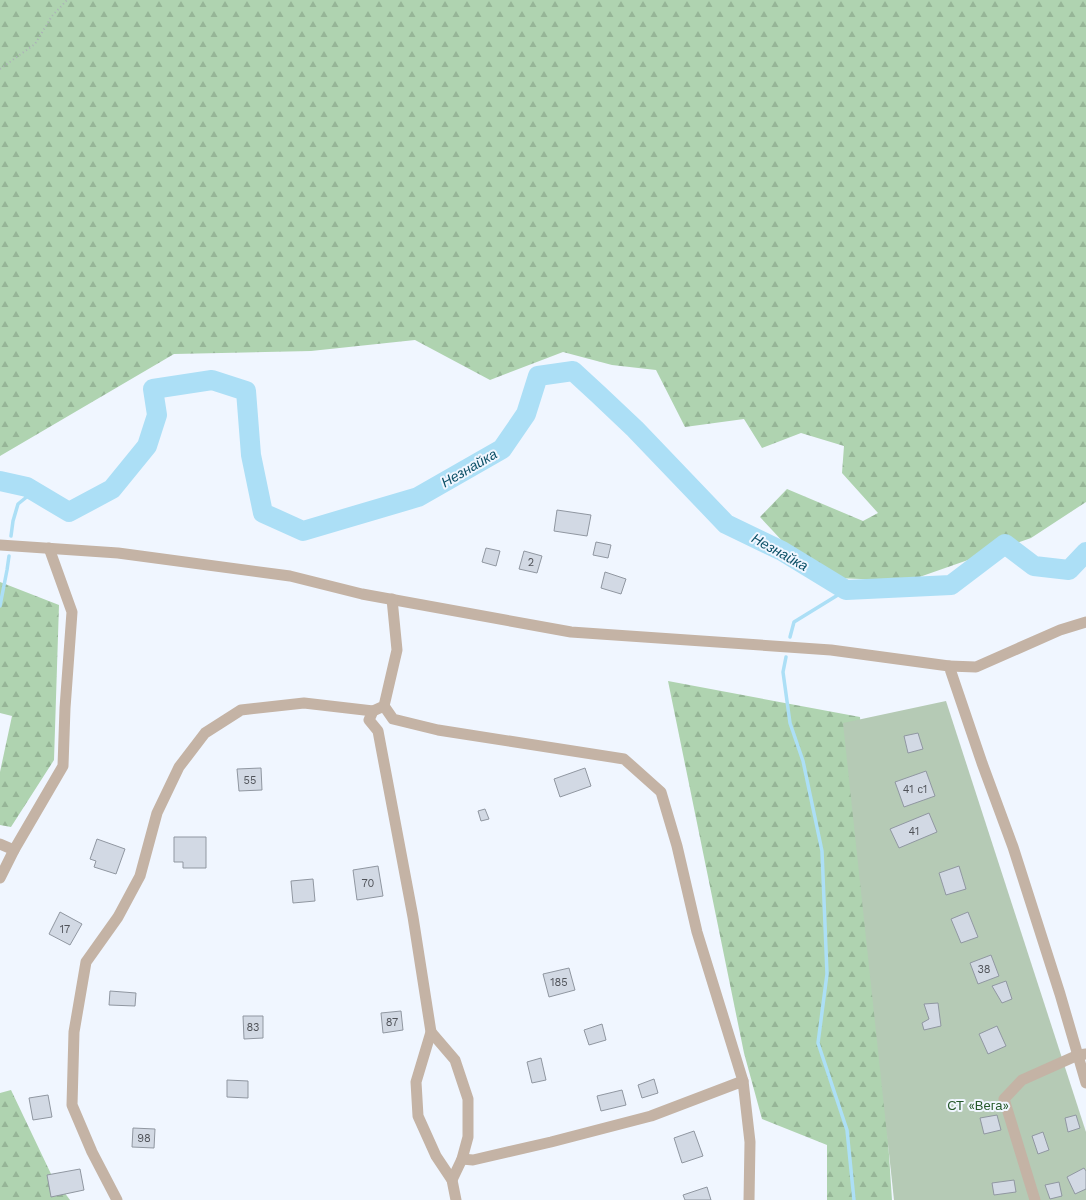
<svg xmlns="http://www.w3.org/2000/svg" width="1086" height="1200" font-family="'Work Sans',sans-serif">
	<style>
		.forest { fill: url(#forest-firs) }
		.green { fill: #b5cab5 }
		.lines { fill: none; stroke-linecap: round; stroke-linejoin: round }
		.stream { stroke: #acdff6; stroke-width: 3.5 }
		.river { stroke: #acdff6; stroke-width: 20 }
		.building { fill: #d2d9e4; stroke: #9097a1 }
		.path { stroke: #acb1b8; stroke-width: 2; stroke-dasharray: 1 3; stroke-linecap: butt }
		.minor { stroke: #c4b3a5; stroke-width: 11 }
		.labels { text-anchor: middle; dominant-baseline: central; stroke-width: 4; stroke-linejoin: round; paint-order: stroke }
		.number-label { font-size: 11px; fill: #4f5258 }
		.park-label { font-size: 13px; fill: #25582a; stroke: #f0f6ff }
		.water-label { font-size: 14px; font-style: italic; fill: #0d5168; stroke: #f0f6ff }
	</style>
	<defs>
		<pattern id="forest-firs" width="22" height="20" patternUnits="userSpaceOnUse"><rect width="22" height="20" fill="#afd3b0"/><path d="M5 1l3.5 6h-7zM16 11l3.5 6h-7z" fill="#96b597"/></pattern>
	</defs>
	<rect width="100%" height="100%" fill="#f0f6ff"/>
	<g class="forest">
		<polygon points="0,0 1086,0 1086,502 1031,538 908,581 837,578 786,545 760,517 787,489 863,521 878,513 842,473 844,446 801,433 762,448 744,419 685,427 656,370 612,365 563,352 490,380 415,340 311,351 174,354 0,456"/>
		<polygon points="0,582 59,605 54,760 11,827 0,825 0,772 12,716 0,713"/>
		<polygon points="668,681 860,717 892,1200 827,1200 827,1145 762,1119 744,1053"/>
		<polygon points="11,1090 52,1176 70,1200 0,1200 0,1093"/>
	</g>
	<polygon class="green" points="946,701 1086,1132 1086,1200 894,1200 843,723"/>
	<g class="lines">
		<g class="stream">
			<polyline points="11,536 13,521 18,504 34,491"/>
			<polyline points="0,606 7,570 9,556"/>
			<polyline points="790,637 794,622 846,590"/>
			<polyline points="786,657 783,672 790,723 803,761 822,851 827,974 818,1043 847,1130 854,1200"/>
		</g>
		<polyline class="river" points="0,481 27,487 69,512 112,489 147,446 157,415 153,389 212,380 246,391 251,455 263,513 303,531 418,497 502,449 526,414 538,376 573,371 598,394 635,429 726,524 782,551 846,590 951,585 1005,544 1034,566 1069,570 1086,552"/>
	</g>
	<g class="building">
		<polygon points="557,510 591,515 587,536 554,531"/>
		<polygon points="596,542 611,545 608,558 593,555"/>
		<polygon points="486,548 500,551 496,566 482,562"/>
		<polygon points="524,551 542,556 537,573 519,569"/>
		<polygon points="605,572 626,579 621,594 601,588"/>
		<polygon points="918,733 923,749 908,753 904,736"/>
		<polygon points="261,768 262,790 239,791 237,769"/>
		<polygon points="585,768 591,786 560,797 554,779"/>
		<polygon points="926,771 935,796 904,807 895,782"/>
		<polygon points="485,809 489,819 481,821 478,811"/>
		<polygon points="929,813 937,832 899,848 890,829"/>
		<polygon points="174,837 206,837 206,868 183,868 183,862 174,862"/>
		<polygon points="97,839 125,849 116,874 94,867 96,861 90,859"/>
		<polygon points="378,866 383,896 357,900 353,870"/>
		<polygon points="959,866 966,889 946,895 939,873"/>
		<polygon points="313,879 315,901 293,903 291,881"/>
		<polygon points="60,912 82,924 70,945 49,934"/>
		<polygon points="968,912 978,937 961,943 951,919"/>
		<polygon points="991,955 999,976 978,984 970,963"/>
		<polygon points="569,968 575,990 549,997 543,974"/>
		<polygon points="1006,981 1012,999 1002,1003 992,986"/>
		<polygon points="110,991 136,993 135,1006 109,1005"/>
		<polygon points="938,1003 941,1026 924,1030 922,1023 929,1019 924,1004"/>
		<polygon points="401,1011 403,1030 383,1033 381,1013"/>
		<polygon points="243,1016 263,1016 263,1038 244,1039"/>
		<polygon points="602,1024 606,1040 589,1045 584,1030"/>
		<polygon points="997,1026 1006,1046 988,1054 979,1034"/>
		<polygon points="541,1058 546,1080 532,1083 527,1062"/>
		<polygon points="654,1079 658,1093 642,1098 638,1085"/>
		<polygon points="227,1080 248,1081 248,1098 227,1097"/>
		<polygon points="622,1090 626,1105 601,1111 597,1096"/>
		<polygon points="48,1095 52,1117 33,1120 29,1098"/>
		<polygon points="997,1115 1001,1130 984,1134 980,1118"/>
		<polygon points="1076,1115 1080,1128 1068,1132 1065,1118"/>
		<polygon points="133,1128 155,1129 154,1148 132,1147"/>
		<polygon points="694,1131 703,1156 682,1163 674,1138"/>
		<polygon points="1043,1132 1049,1150 1038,1154 1032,1136"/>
		<polygon points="1084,1168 1086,1171 1086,1189 1075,1194 1067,1177"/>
		<polygon points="80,1169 84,1190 51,1197 47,1175"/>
		<polygon points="1014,1180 1016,1192 994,1195 992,1183"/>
		<polygon points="1059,1182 1062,1196 1050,1199 1045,1185"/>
		<polygon points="707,1187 711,1200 685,1200 683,1195"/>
	</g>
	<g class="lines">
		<polyline class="path" points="0,69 35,44 52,16 67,0"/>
		<g class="minor">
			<polyline points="0,545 118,553 290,576 362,594 571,632 831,650 949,666 982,763 1013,847 1060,994 1086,1083"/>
			<polyline points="392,599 397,650 384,706 373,711 369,720 378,731 413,917 431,1032 416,1082 418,1116 436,1156 452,1180 456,1200"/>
			<polyline points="949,666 976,667 1060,630 1086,622"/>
			<polyline points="384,706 393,719 438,730 624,759 661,792 677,846 697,932 743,1081"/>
			<polyline points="0,844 14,850"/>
			<polyline points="0,878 14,850 63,766 65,708 72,612 49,548"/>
			<polyline points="431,1032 455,1060 468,1099 468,1137 462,1159 452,1180"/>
			<polyline points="462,1159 473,1160 551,1142 651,1116 743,1081 750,1142 749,1200"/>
			<polyline points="117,1200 92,1152 72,1105 74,1032 86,962 118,917 140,876 157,813 179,767 205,733 241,710 304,703 373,711"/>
			<polyline points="1035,1200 1004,1099 1022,1080 1078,1055 1086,1054"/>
		</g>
	</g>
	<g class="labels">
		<g class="number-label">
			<text x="531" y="562">2</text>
			<text x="250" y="780">55</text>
			<text x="915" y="789">41 с1</text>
			<text x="914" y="831">41</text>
			<text x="368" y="883">70</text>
			<text x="65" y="929">17</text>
			<text x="984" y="969">38</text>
			<text x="559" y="982">185</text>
			<text x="392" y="1022">87</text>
			<text x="253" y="1027">83</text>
			<text x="144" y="1138">98</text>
		</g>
		<g class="park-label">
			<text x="978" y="1105">СТ «Вега»</text>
		</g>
		<g class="water-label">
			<text transform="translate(469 468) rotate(-30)">Незнайка</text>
			<text transform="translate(780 552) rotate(29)">Незнайка</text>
		</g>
	</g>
</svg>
